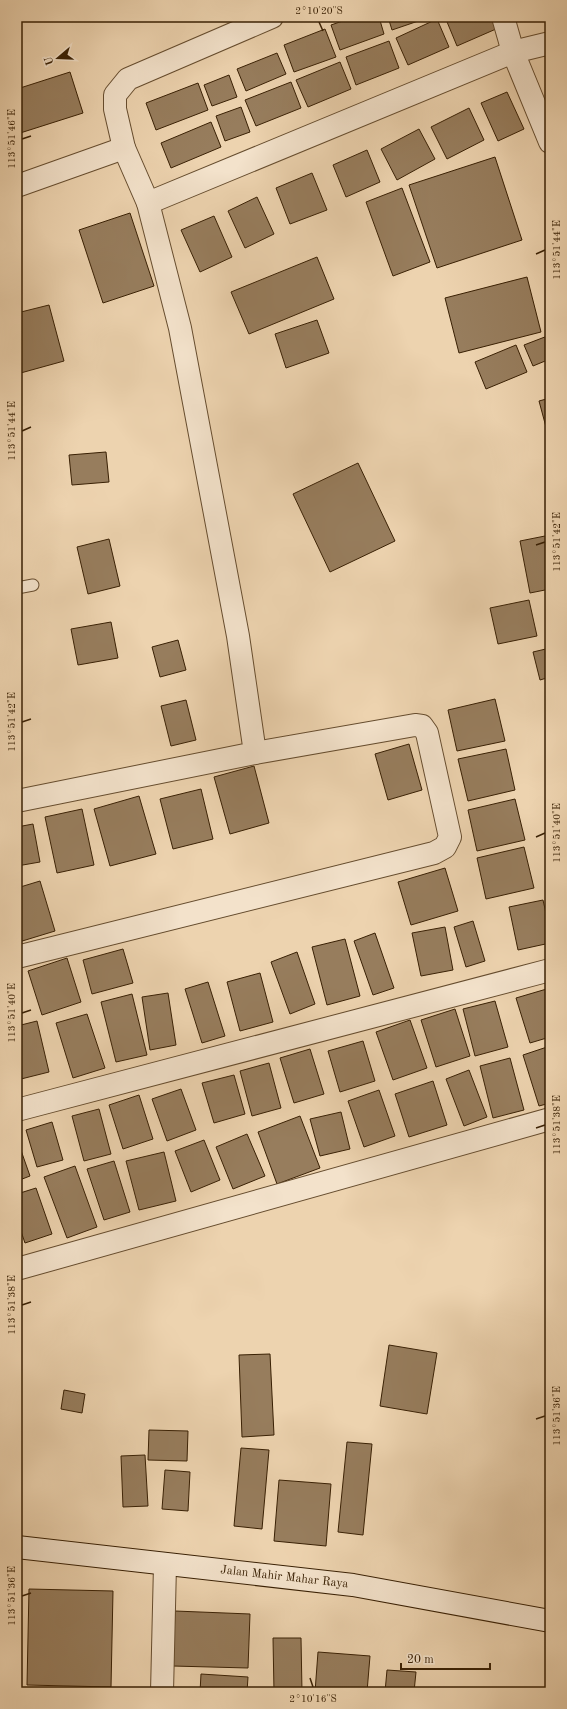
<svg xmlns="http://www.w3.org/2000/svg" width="567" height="1709" font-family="'Old Standard TT',serif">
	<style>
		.building { fill: #977d5d; stroke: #392004 }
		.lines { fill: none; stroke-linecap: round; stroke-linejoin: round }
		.service-casing { stroke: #664d2f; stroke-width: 13 }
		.minor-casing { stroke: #664d2f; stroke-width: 24 }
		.secondary-casing { stroke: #392004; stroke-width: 24 }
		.service { stroke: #f3e2cb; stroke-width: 11 }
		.minor { stroke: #f3e2cb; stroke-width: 22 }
		.secondary { stroke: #f3e2cb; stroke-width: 22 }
		.ticks { fill: none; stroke: #392004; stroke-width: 1.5 }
		.labels { text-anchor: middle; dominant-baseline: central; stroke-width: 4; stroke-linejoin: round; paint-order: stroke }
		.street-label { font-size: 12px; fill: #392004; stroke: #f3e2cb }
		.neatline { fill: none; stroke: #392004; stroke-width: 1.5 }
		.ticks-label { font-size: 10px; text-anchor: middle; fill: #392004 }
	</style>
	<rect width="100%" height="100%" fill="#edd3af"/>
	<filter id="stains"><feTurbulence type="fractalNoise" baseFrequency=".005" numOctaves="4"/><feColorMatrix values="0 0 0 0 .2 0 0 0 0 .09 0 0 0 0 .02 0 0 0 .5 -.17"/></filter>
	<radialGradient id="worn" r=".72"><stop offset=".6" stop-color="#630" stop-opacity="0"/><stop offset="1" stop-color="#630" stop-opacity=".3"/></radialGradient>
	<g class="building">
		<polygon points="354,17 379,17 384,34 340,50 331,25"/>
		<polygon points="388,17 430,17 392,30"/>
		<polygon points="445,17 491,17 496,29 457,46"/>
		<polygon points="520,17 538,17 521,20"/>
		<polygon points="437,19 449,47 408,65 396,38"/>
		<polygon points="325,29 336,57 294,72 284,45"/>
		<polygon points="389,41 399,68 356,85 346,57"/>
		<polygon points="277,53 286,74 246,91 237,69"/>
		<polygon points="340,62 351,89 308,107 296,80"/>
		<polygon points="70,72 83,113 17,134 17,89"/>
		<polygon points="229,75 237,97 212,106 204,85"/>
		<polygon points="291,82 301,108 256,126 245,100"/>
		<polygon points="198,83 208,110 156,130 146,103"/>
		<polygon points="507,92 524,129 498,141 481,103"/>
		<polygon points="241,107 250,132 225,141 216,116"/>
		<polygon points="469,108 484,140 447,159 431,127"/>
		<polygon points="211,122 221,147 171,168 161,143"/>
		<polygon points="419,129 435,159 397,180 381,149"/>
		<polygon points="367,150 380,182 346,197 333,165"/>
		<polygon points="495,157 522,240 437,268 409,185"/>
		<polygon points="312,173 327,210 290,224 276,188"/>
		<polygon points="402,188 430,262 393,276 366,202"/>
		<polygon points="257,197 274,234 245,248 228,211"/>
		<polygon points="130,213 154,286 103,303 79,230"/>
		<polygon points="214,216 232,257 200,272 181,230"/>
		<polygon points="317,257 334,299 249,334 231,292"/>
		<polygon points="527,277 541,332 459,353 445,298"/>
		<polygon points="49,305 64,361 17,374 17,313"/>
		<polygon points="317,320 329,353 286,368 275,334"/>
		<polygon points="550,335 550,359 533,366 524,345"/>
		<polygon points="516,345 527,372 486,389 475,362"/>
		<polygon points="550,398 550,426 546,427 539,401"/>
		<polygon points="106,452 109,482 72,485 69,455"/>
		<polygon points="358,463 395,541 330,572 293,494"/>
		<polygon points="550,535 550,589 530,593 520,541"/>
		<polygon points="109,539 120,586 88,594 77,547"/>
		<polygon points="529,600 537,636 498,644 490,608"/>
		<polygon points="111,622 118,658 78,665 71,629"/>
		<polygon points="178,640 186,670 160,677 152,647"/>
		<polygon points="550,648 550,677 540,680 533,652"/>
		<polygon points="495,699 505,741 457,751 448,710"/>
		<polygon points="186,700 196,740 171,746 161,706"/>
		<polygon points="409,744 422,790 388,800 375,754"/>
		<polygon points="506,749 515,790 468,801 458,759"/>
		<polygon points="254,766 269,823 230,834 214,777"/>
		<polygon points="201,789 213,839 173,849 160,799"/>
		<polygon points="139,796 156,854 110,866 94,809"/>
		<polygon points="515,799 525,840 477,851 468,810"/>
		<polygon points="82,809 94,865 57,873 45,817"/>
		<polygon points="33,824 40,862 17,866 17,827"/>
		<polygon points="524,847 534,888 486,899 477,858"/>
		<polygon points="445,868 458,911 411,925 398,882"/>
		<polygon points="40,881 55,931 19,942 17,935 17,888"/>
		<polygon points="543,900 550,931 550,943 518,950 509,907"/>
		<polygon points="473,921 485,961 466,967 454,927"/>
		<polygon points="445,927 453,970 421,976 412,933"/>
		<polygon points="375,933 394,988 373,995 354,941"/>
		<polygon points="345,939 360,996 327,1005 312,947"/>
		<polygon points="123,949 133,983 92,994 83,960"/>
		<polygon points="297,952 315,1004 290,1014 271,962"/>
		<polygon points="67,958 81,1002 42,1015 28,971"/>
		<polygon points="260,973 273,1022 240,1031 227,982"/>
		<polygon points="208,982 225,1036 202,1043 185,989"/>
		<polygon points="550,988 550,1037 530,1043 516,998"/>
		<polygon points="168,993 176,1045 150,1050 142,997"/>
		<polygon points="132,994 147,1055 116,1062 101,1002"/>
		<polygon points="495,1001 508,1047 475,1056 463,1009"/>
		<polygon points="455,1009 470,1056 436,1067 421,1020"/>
		<polygon points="87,1014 105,1068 73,1078 56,1023"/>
		<polygon points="410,1020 427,1068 393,1080 376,1032"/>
		<polygon points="37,1021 49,1072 17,1080 17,1026"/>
		<polygon points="363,1041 375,1081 340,1092 328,1051"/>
		<polygon points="550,1046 550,1103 539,1106 523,1055"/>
		<polygon points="310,1049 324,1094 294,1103 280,1058"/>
		<polygon points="510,1058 524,1110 493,1118 480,1066"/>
		<polygon points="269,1063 281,1108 252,1116 240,1071"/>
		<polygon points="469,1070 487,1117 464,1126 446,1079"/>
		<polygon points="234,1075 245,1114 214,1123 202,1083"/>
		<polygon points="433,1081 447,1125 409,1137 395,1094"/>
		<polygon points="181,1089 196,1130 167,1141 152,1099"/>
		<polygon points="379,1090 395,1136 364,1147 348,1101"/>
		<polygon points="139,1095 153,1139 123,1149 109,1105"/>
		<polygon points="99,1109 111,1154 84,1161 72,1116"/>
		<polygon points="341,1112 350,1149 320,1156 310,1119"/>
		<polygon points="300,1116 320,1168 277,1184 258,1132"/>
		<polygon points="52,1122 63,1160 37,1167 26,1130"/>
		<polygon points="247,1134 265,1176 233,1189 216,1147"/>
		<polygon points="17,1139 30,1176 17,1181"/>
		<polygon points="204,1140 220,1180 191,1192 175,1151"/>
		<polygon points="164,1152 176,1201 139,1210 126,1161"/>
		<polygon points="114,1161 130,1212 104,1220 87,1169"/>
		<polygon points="75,1166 97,1227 67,1238 44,1177"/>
		<polygon points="36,1188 52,1234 25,1243 17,1220 17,1194"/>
		<polygon points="389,1345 437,1353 427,1414 380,1406"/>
		<polygon points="270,1354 274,1435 242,1437 239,1355"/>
		<polygon points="64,1390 85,1394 82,1413 61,1409"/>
		<polygon points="149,1430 188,1431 187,1461 148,1460"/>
		<polygon points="347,1442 372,1444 363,1535 338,1532"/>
		<polygon points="241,1448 269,1450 262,1529 234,1526"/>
		<polygon points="145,1455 148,1506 123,1507 121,1456"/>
		<polygon points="165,1470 190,1472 188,1511 162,1509"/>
		<polygon points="279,1480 331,1484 326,1546 274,1541"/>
		<polygon points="29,1589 113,1591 111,1687 27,1685"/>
		<polygon points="175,1611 250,1614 248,1668 173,1666"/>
		<polygon points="273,1638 301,1638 302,1692 274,1692"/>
		<polygon points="318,1652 370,1656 367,1692 315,1692"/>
		<polygon points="387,1670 416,1672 414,1692 385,1692"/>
		<polygon points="201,1674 248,1677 247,1692 200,1692"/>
	</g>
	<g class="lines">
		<g class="service-casing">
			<polyline id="service" points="17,588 33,585"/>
		</g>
		<g class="minor-casing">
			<g id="minor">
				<polyline points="503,17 513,52 550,142"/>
				<polyline points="124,148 115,109 115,95 128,79 272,17"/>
				<polyline points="17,186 124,148 148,203 513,52 550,43"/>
				<polyline points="17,801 255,753 238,636 180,328 148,203"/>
				<polyline points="17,957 434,853 445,847 450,837 427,733 422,726 415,725 255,753"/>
				<polyline points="17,1110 550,970"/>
				<polyline points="17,1269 550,1119"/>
				<polyline points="162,1692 165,1565"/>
			</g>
		</g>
		<g class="secondary-casing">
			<g id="secondary">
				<path id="s1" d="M17,1547L353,1585L550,1621"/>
			</g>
		</g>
		<use href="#service" class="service"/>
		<use href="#minor" class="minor"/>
		<use href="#secondary" class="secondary"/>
	</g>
	<path class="ticks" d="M319,22L323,31M22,139L31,136M536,254L545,250M22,431L31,427M536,545L545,542M22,722L31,719M536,837L545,833M22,1013L31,1010M536,1128L545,1125M22,1305L31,1302M536,1419L545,1416M22,1596L31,1593M310,1678L313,1687"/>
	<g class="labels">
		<g class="street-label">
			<text stroke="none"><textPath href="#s1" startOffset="269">Jalan Mahir Mahar Raya</textPath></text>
		</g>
	</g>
	<rect width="567" height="1709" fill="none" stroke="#edd3af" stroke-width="44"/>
	<g transform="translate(58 58) rotate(251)" stroke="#f3e2cb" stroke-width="3" paint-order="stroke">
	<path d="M0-3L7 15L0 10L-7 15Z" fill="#392004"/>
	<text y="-6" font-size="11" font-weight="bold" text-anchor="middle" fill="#392004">U</text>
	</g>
	<path d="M401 1663v6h89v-6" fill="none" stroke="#392004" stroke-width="2"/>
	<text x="407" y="1663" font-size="12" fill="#392004" stroke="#f3e2cb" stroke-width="3" paint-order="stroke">20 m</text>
	<rect x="22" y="22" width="523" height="1665" class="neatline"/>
	<g class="ticks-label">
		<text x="319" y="14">2°10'20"S</text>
		<text transform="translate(11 139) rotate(-90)" y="4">113°51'46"E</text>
		<text transform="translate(556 250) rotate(-90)" y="4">113°51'44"E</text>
		<text transform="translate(11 431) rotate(-90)" y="4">113°51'44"E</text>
		<text transform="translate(556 542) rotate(-90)" y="4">113°51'42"E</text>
		<text transform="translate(11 722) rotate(-90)" y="4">113°51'42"E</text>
		<text transform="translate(556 833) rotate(-90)" y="4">113°51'40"E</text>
		<text transform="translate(11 1013) rotate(-90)" y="4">113°51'40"E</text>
		<text transform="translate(556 1125) rotate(-90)" y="4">113°51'38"E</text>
		<text transform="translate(11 1305) rotate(-90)" y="4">113°51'38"E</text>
		<text transform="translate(556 1416) rotate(-90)" y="4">113°51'36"E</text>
		<text transform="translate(11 1596) rotate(-90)" y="4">113°51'36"E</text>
		<text x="313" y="1702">2°10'16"S</text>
	</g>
	<rect width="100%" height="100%" filter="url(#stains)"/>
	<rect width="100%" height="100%" fill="url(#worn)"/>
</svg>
